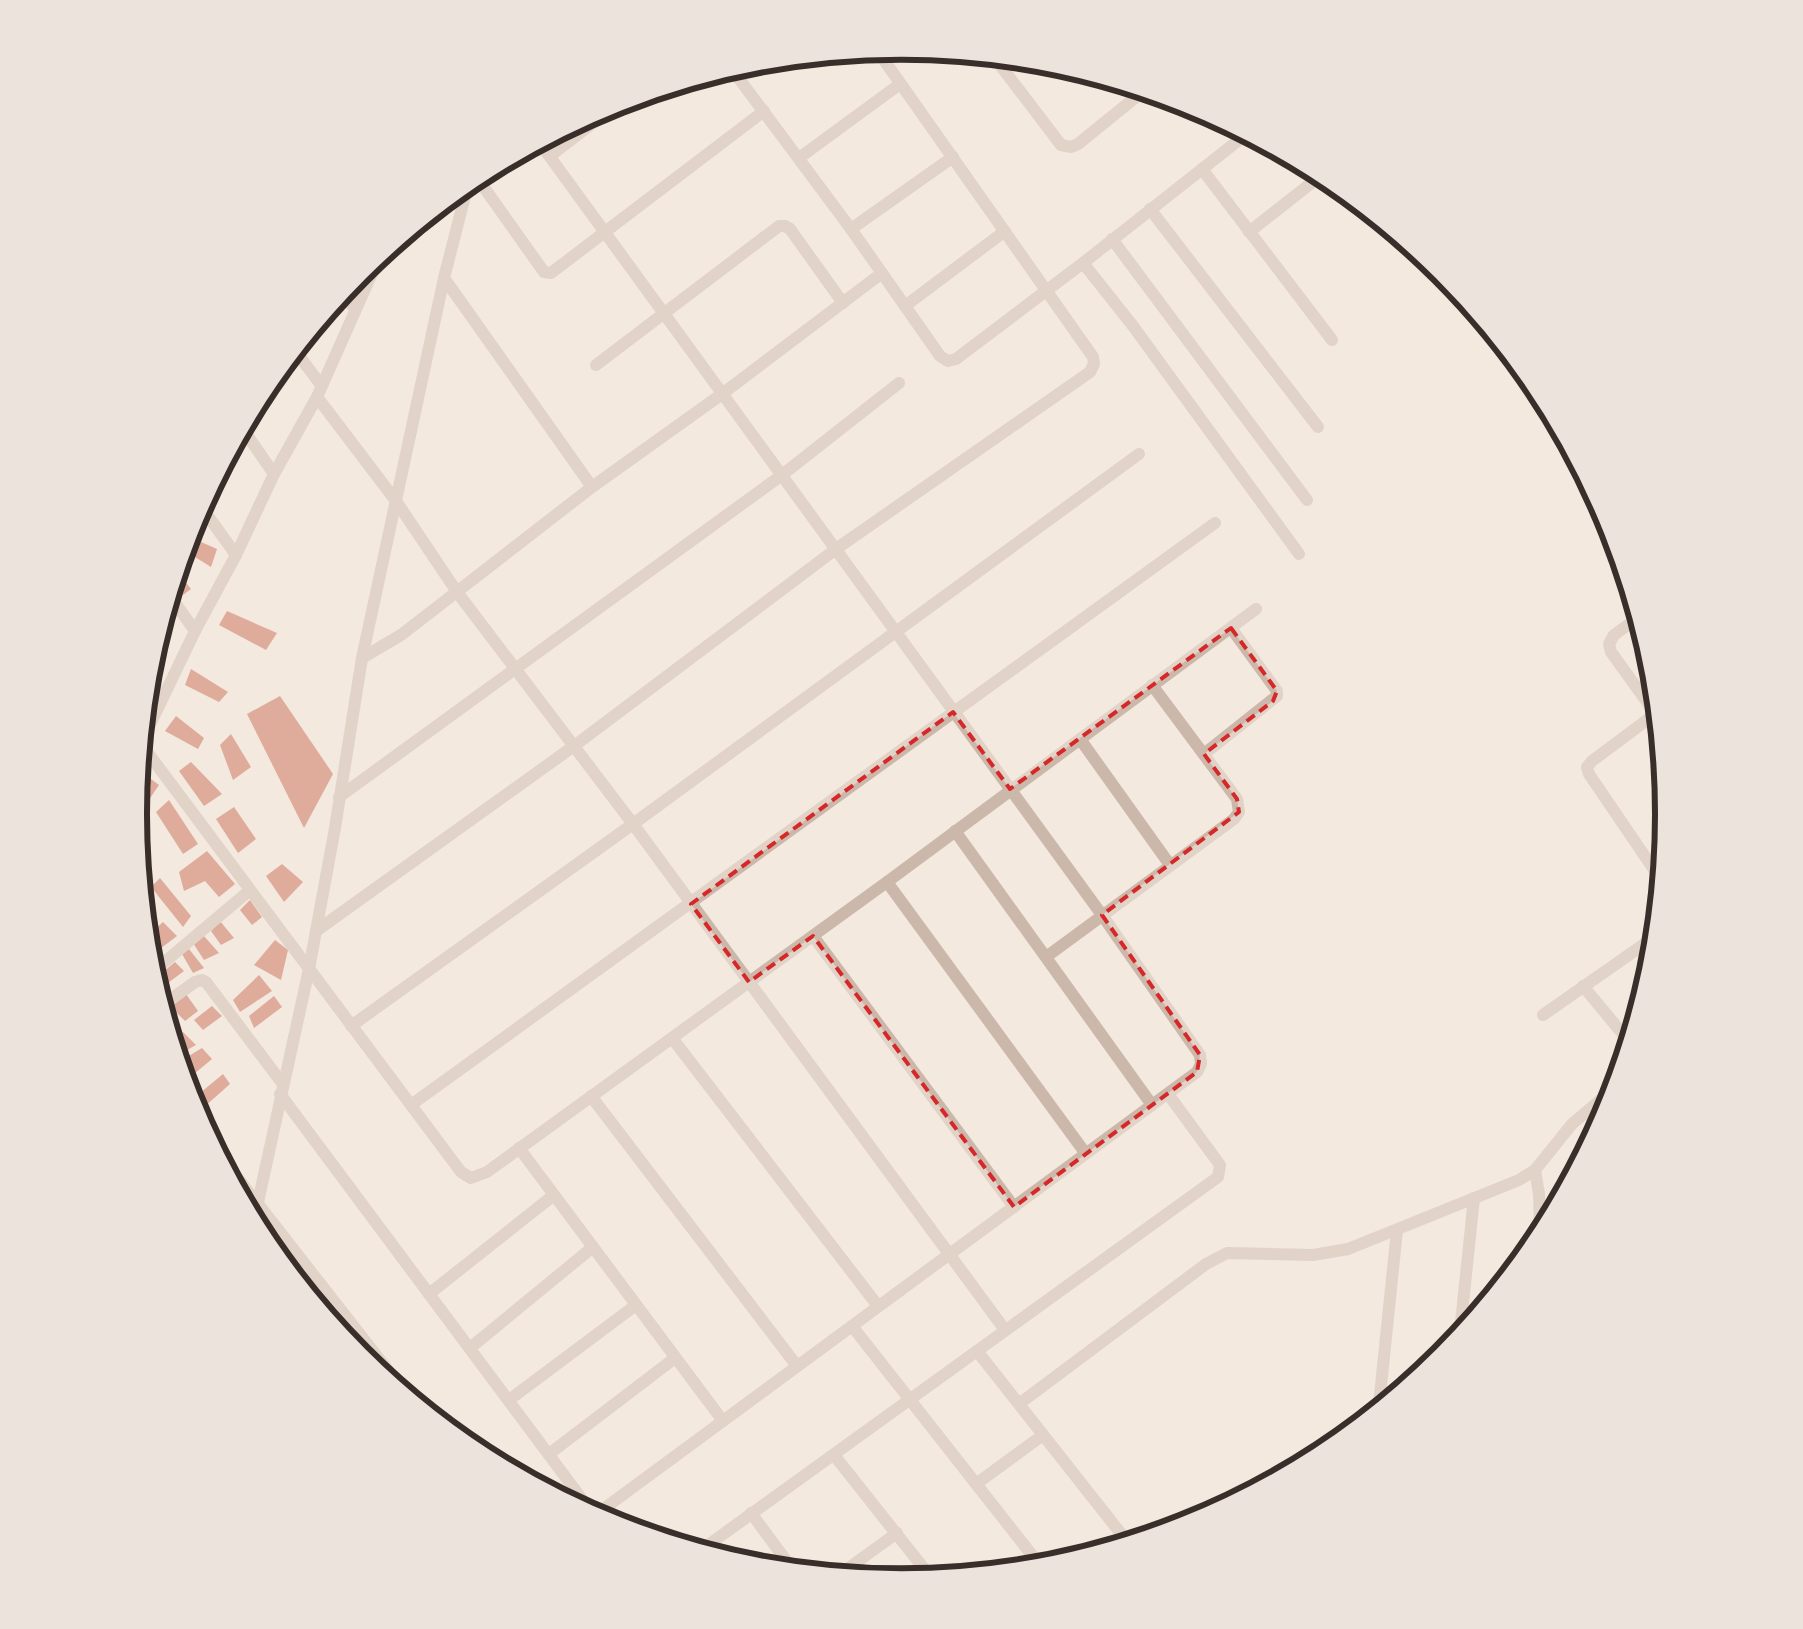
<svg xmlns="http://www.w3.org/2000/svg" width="1803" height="1629" font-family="Figtree,sans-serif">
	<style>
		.building { fill: #c76249 }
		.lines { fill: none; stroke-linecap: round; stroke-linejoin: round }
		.minor { stroke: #ccb8aa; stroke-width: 12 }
		.marked { fill: none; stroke: #d62828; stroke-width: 4; stroke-dasharray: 10 6; stroke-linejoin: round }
		.rim { fill: none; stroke: #392e2a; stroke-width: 6 }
	</style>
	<rect width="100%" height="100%" fill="#f3e9df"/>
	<g class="building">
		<polygon points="201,542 217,549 211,567 195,557"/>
		<polygon points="180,575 191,589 183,595 177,587"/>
		<polygon points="227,611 277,633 266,650 219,625"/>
		<polygon points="160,641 169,644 152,681 153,665"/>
		<polygon points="191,669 228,692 219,702 185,685"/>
		<polygon points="280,696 333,774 304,828 247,714"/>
		<polygon points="176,716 204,738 198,749 165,731"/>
		<polygon points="231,734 251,767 233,780 220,745"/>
		<polygon points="191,762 222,794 204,806 179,771"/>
		<polygon points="147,776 159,785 144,807 139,804 141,784"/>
		<polygon points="169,800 198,844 183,854 156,812"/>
		<polygon points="234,807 256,839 238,853 216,819"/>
		<polygon points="207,851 235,884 219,897 205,881 184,891 179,872"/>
		<polygon points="282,864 303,882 284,902 266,876"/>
		<polygon points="160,878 191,916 183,927 151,887"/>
		<polygon points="250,900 262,917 252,925 240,910"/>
		<polygon points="147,904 156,916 149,923"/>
		<polygon points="220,921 234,938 221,945 211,931"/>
		<polygon points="163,922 177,936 152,955 150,934"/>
		<polygon points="203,935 219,953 204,960 193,943"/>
		<polygon points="275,940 288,950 281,980 254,965"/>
		<polygon points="189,949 204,968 193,973 182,954"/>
		<polygon points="175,962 184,971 164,986 157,977"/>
		<polygon points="259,975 272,991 240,1012 233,1000"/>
		<polygon points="186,994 198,1011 185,1021 171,1007"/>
		<polygon points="274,996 282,1007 254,1028 249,1016"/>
		<polygon points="212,1006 222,1016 203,1030 194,1020"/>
		<polygon points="169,1017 180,1026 174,1031"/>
		<polygon points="183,1032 196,1045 180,1054 176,1038"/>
		<polygon points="202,1048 212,1059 188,1079 182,1060"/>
		<polygon points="223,1074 230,1084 203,1108 194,1098"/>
	</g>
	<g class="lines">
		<g class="minor">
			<polyline points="997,61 1061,145 1071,147 1078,144 1141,93"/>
			<polyline points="734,72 851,229 940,356 948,361 956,359 1083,263 1244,136"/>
			<polyline points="542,146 1102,915 1200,1055 1201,1064 1197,1072 1152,1105 598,1513"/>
			<polyline points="550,156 611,109"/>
			<polyline points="799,158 900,84"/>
			<polyline points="1202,169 1332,340"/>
			<polyline points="478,179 544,272 551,273 764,111"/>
			<polyline points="1150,209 1318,427"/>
			<polyline points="851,229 953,157"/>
			<polyline points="1249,232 1319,177"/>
			<polyline points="1112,239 1307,500"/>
			<polyline points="1083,263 1133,326 1299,554"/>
			<polyline points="444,278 592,487"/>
			<polyline points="345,296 355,309"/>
			<polyline points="905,306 1005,231"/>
			<polyline points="297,353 321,385"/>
			<polyline points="596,365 779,226 785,226 790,229 843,303"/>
			<polyline points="317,397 396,501 457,592 633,824 1005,1330"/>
			<polyline points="245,432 274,474"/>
			<polyline points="203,509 236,555"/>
			<polyline points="173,600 195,631"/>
			<polyline points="1636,619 1614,635 1609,644 1611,652 1655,713"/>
			<polyline points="362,658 401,635 592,487 722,394 882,273"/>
			<polyline points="1655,714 1592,761 1587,767 1589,774 1659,877"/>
			<polyline points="146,733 195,631 236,555 274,474 317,397 377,262"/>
			<polyline points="1080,739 1170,865"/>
			<polyline points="145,749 461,1172 471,1178 487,1172 887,882 1256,609"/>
			<polyline points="1204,754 1277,696 1277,691 1231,628"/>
			<polyline points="339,797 782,475 899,383"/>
			<polyline points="955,831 1152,1105"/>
			<polyline points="887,882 1086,1154"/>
			<polyline points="316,931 574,746 836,549 1090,372 1094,364 1093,357 879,53"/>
			<polyline points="813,936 1014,1207"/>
			<polyline points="1046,957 1234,819 1239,812 1237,799 1152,685"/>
			<polyline points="155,970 249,891"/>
			<polyline points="1583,986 1627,1039"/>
			<polyline points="167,1002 195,982 202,980 206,982 282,1083"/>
			<polyline points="1543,1015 1653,938"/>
			<polyline points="351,1026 633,824 1139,454"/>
			<polyline points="672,1038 878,1306"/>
			<polyline points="280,1094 590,1510"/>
			<polyline points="591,1096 797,1366"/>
			<polyline points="411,1105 1215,523"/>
			<polyline points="519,1148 723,1421"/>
			<polyline points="226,1163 401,1387"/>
			<polyline points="1535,1170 1539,1194 1540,1231"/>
			<polyline points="255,1216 309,969 335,828 362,658 444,278 467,188"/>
			<polyline points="429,1294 554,1195"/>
			<polyline points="852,1326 1039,1564"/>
			<polyline points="1460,1332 1474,1198"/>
			<polyline points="470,1348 593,1247"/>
			<polyline points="977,1351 1126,1540"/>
			<polyline points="509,1400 636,1305"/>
			<polyline points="1019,1404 1206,1264 1227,1253 1313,1255 1348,1249 1519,1180 1535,1170 1572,1124 1611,1091"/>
			<polyline points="1379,1405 1397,1230"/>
			<polyline points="549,1454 675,1358"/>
			<polyline points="834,1455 929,1575"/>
			<polyline points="976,1484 1043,1435"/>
			<polyline points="751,1513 791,1567"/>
			<polyline points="704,1548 1218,1177 1220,1165 1168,1094"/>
			<polyline points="843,1572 897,1533"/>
		</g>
	</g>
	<path d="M0 0H1803V1629H0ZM1231,628L1277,691L1273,701L1204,754L1237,799L1239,812L1102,915L1200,1055L1197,1072L1014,1207L813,936L749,982L691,904L953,712L1010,789Z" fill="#f3e9df" fill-opacity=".55" fill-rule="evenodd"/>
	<path class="marked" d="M1231,628L1277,691L1273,701L1204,754L1237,799L1239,812L1102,915L1200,1055L1197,1072L1014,1207L813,936L749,982L691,904L953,712L1010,789Z"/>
	<path d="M0 0H1803V1629H0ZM147 814a754 754 0 1 1 1508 0a754 754 0 1 1-1508 0Z" fill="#ebe3dc" fill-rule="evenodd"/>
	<path class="rim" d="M147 814a754 754 0 1 1 1508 0a754 754 0 1 1-1508 0Z"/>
</svg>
